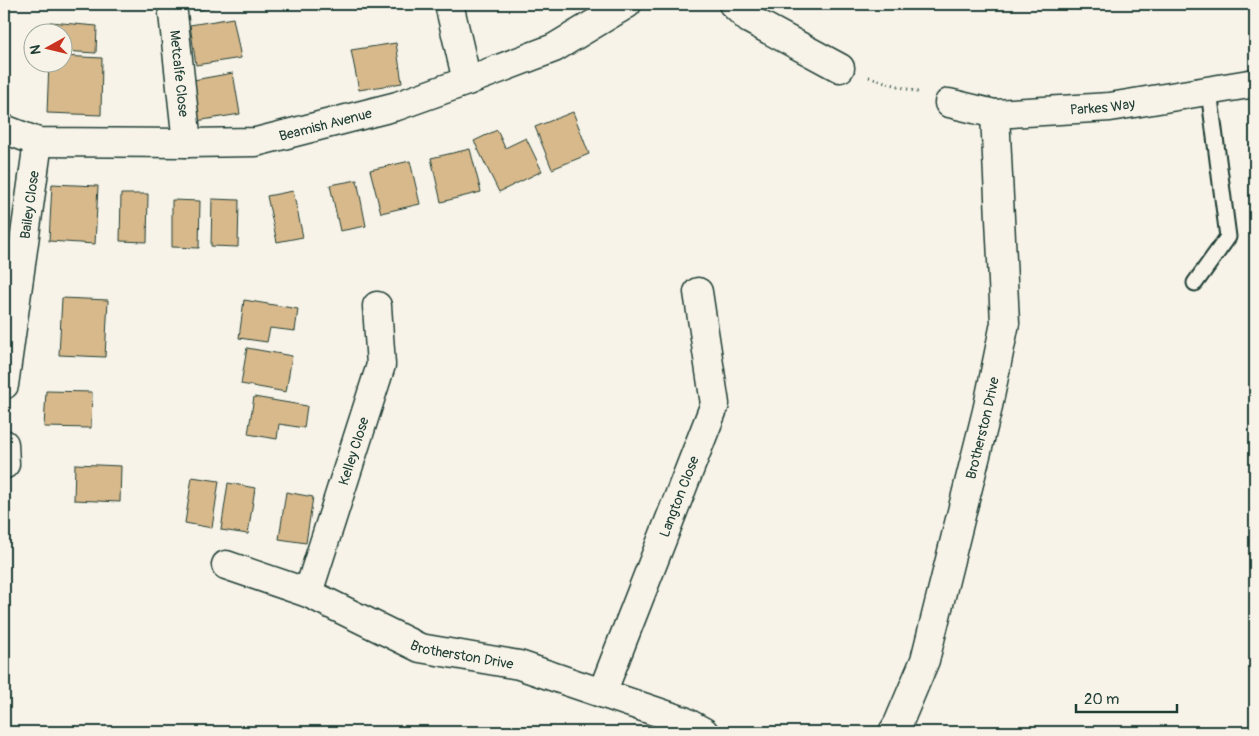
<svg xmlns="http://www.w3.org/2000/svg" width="1259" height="736" font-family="Pangolin,sans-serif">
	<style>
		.building { fill: #d8b98b; stroke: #1f3d34 }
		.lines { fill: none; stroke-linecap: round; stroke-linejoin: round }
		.service-casing { stroke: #1f3d34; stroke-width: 19 }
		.minor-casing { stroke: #1f3d34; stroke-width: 31 }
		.path { stroke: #1f3d34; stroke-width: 3; stroke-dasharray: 1 4; stroke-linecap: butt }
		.service { stroke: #f7f3e8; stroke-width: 15 }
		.minor { stroke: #f7f3e8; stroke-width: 28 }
		.labels { text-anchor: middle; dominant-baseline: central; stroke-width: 4; stroke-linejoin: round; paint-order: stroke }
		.street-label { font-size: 14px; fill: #1f3d34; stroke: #f7f3e8 }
	</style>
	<rect width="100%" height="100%" fill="#f7f3e8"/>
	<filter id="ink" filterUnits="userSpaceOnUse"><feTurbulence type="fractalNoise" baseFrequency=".02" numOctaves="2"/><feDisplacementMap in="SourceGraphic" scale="10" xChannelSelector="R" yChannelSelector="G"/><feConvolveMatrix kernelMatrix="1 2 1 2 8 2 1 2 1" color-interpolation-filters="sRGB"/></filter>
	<g filter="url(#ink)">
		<g class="building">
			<polygon points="197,4 225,4 199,10"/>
			<polygon points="352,4 379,4 353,8"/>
			<polygon points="233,18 241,58 196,65 190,25"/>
			<polygon points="50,22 97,26 96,53 62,51 62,32 50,32"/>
			<polygon points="396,43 402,83 359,90 351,50"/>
			<polygon points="62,56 102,58 101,115 47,113 49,62 62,62"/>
			<polygon points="233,73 240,114 196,121 188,81"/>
			<polygon points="573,112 589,154 552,169 535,127"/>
			<polygon points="497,130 505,148 526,138 542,171 499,192 474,141"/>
			<polygon points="470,149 481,192 441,202 431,158"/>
			<polygon points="410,161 420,204 381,213 370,170"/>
			<polygon points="357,180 366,226 340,231 330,185"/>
			<polygon points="52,184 98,186 95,244 49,241"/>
			<polygon points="293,191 303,237 277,242 267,196"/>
			<polygon points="121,194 148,194 147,242 120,241"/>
			<polygon points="212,199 239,200 238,247 211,246"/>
			<polygon points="172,200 200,201 199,248 172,247"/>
			<polygon points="62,298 108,300 105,357 59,355"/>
			<polygon points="244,300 298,309 295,331 270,328 267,342 239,338"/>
			<polygon points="247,348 292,356 286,392 241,384"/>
			<polygon points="46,391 92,392 91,428 44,427"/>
			<polygon points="254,397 307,406 304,428 279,424 277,439 248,434"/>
			<polygon points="75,464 121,466 120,502 74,500"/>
			<polygon points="192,477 219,481 212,528 185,523"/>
			<polygon points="228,483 255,488 248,534 221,530"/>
			<polygon points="286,492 313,497 306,543 279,539"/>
		</g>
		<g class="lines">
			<g class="service-casing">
				<polyline id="service" points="1195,283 1228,237 1209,91"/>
			</g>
			<g class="minor-casing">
				<g id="minor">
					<path id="s1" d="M172,4L187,143"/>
					<polyline points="449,4 467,81"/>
					<polyline points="733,4 749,19 840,68"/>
					<path id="s2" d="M949,103L995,114L1110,107L1255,83"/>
					<path id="s3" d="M4,129L38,142L187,143L256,142L397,106L467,81L554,48L627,4"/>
					<path id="s4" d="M4,385L38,142"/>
					<polyline points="4,444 5,464"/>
					<path id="s5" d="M226,565L308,593L420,648L519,665L684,721L704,732"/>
					<path id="s6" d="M308,593L381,365L377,306"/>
					<path id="s7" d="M602,693L715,404L698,292"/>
					<path id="s8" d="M893,732L898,724L925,660L987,411L1005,323L995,114"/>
				</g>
			</g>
			<polyline class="path" points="869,77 920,93"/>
			<use href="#service" class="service"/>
			<use href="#minor" class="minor"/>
		</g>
	</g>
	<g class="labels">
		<g class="street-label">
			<text stroke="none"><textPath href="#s1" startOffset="70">Metcalfe Close</textPath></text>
			<text stroke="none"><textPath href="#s2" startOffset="155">Parkes Way</textPath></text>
			<text stroke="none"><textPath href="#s3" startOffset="326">Beamish Avenue</textPath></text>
			<text stroke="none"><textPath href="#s4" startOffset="182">Bailey Close</textPath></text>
			<text stroke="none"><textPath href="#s8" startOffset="318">Brotherston Drive</textPath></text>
			<text stroke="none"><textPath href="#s6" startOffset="149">Kelley Close</textPath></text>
			<text stroke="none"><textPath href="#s7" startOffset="211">Langton Close</textPath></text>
			<text stroke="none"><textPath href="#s5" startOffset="254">Brotherston Drive</textPath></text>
		</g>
	</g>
	<rect width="1259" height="736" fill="none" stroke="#f7f3e8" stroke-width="20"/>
	<rect x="10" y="10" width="1239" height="716" fill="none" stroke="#1f3d34" stroke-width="2" filter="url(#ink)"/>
	<g transform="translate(48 48) rotate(262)"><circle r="24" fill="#f7f3e8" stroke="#a1aaa0"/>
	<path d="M0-4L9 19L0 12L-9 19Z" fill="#c8321e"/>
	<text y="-8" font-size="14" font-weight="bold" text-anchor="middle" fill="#1f3d34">N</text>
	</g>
	<path d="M1076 704v8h101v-8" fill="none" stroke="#1f3d34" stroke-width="2.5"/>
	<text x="1084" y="704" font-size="15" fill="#1f3d34" stroke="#f7f3e8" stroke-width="4" paint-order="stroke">20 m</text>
</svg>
